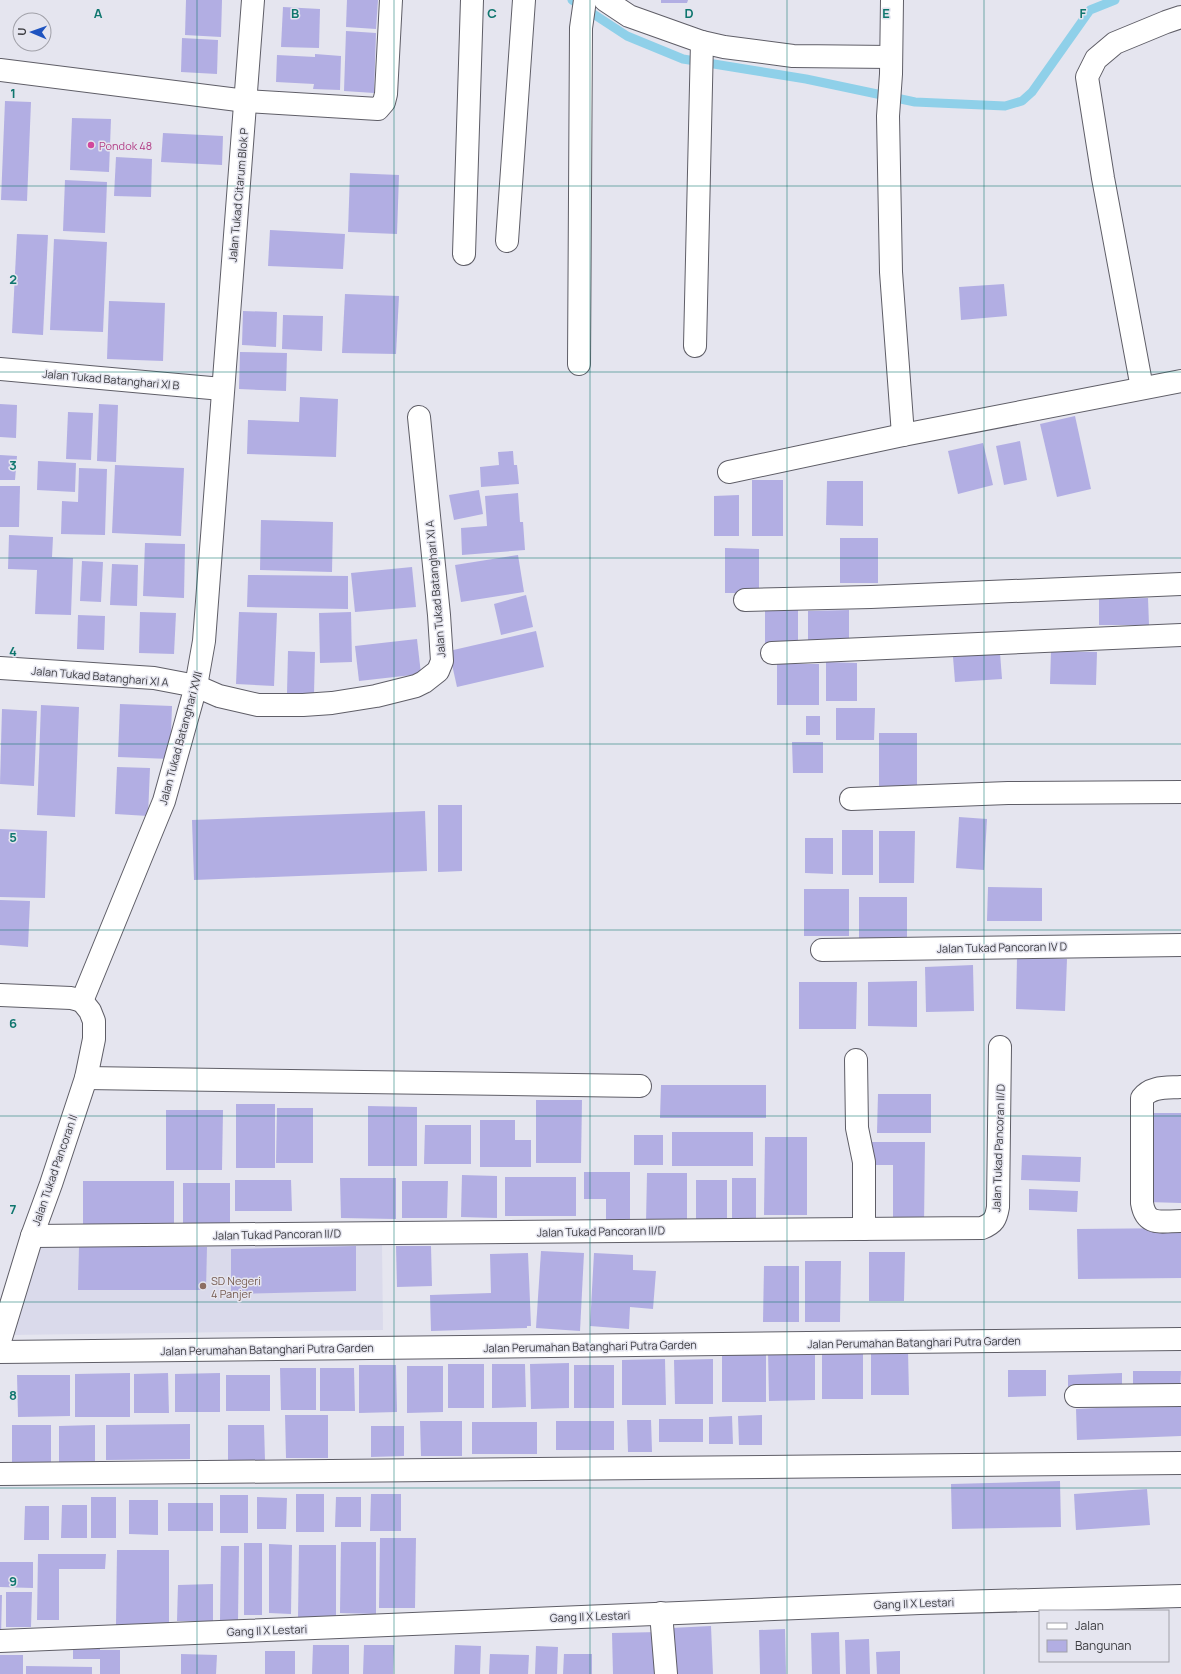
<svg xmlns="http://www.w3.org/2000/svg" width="1181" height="1674" font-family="Manrope,sans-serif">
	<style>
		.built { fill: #dadaeb }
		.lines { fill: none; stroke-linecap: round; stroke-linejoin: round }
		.stream { stroke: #8fd0e9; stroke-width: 9 }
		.building { fill: #b2aee3 }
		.minor-casing { stroke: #5f5e67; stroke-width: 24 }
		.minor { stroke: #fff; stroke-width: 22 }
		.grid { fill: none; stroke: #0f766e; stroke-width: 1; stroke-opacity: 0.55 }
		.hotel-dot { fill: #d1479c; stroke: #e5e5ef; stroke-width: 1.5 }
		.education-dot { fill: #8d6e63; stroke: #e5e5ef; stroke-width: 1.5 }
		.labels { text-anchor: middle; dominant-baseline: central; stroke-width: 3; stroke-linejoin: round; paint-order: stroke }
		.hotel-label { font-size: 11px; fill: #b23c85; stroke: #e5e5ef; text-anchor: start }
		.street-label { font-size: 11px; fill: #3c3c40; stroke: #e5e5ef }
		.education-label { font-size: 11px; fill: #785e54; stroke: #e5e5ef; text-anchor: start }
		.grid-label { font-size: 13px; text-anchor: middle; font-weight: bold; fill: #0f766e; stroke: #e5e5ef; stroke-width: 3; stroke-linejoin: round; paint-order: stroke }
	</style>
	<rect width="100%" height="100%" fill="#e5e5ef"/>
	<polygon class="built" points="38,1241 382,1242 383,1330 9,1335"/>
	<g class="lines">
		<polyline class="stream" points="572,0 627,36 683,59 806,79 915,102 1005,106 1022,101 1032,92 1090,10 1115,0"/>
	</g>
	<g class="building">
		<polygon points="186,0 222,0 221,37 185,35"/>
		<polygon points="347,0 378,0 376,29 346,27"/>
		<polygon points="661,0 688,0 687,3 661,3"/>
		<polygon points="283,7 320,9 319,48 281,47"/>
		<polygon points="346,31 376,33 374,93 344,91"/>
		<polygon points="182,38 218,40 217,74 181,72"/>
		<polygon points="315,54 341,56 340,90 313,89 314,84 276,82 277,55 315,57"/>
		<polygon points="5,101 31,102 27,201 1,200"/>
		<polygon points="72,118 111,119 109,172 70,170"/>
		<polygon points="163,133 223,136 222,165 161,162"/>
		<polygon points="116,157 152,159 151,197 114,196"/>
		<polygon points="350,173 399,175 397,234 348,232"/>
		<polygon points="65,180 107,182 105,233 63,231"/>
		<polygon points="270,230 345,234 343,269 268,266"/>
		<polygon points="17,234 48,235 43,335 12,333"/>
		<polygon points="54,239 107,242 103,332 50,330"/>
		<polygon points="1004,284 1007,316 961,320 959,287"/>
		<polygon points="345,294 399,296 396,354 342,353"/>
		<polygon points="109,301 165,303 163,361 107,359"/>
		<polygon points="243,311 277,312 276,347 242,345"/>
		<polygon points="283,315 323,316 322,351 282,349"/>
		<polygon points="240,352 287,353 286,391 239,389"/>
		<polygon points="300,397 338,399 336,457 247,454 248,420 299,422"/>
		<polygon points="0,404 17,405 16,438 0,437"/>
		<polygon points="99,404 118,405 116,462 97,461"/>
		<polygon points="68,412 93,413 91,460 66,459"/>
		<polygon points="1075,416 1091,489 1057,497 1040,424"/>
		<polygon points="1020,441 1027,480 1004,485 996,446"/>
		<polygon points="983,443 993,485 958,494 948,451"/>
		<polygon points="513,451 514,465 517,465 519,484 481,487 480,467 499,465 498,452"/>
		<polygon points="0,455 17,456 15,480 0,480"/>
		<polygon points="38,461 76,463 75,492 37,490"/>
		<polygon points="115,465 184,468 181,536 112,533"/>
		<polygon points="79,468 107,469 105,535 61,534 62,501 78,502"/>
		<rect x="752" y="480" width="31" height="56"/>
		<polygon points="827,481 863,481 863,526 826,525"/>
		<polygon points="0,486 20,486 19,527 0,527"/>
		<polygon points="479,490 483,514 454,520 449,495"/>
		<polygon points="518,493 520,522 523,522 525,550 462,555 461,528 487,526 485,496"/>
		<polygon points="739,495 739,536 714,536 714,496"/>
		<polygon points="261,520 333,522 332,572 260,570"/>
		<polygon points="9,535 53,537 52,557 73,558 71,615 35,614 37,570 8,569"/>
		<rect x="840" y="538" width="38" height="45"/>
		<polygon points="145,543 185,544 184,598 143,596"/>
		<polygon points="725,548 759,549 759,593 725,593"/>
		<polygon points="518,555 524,592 461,602 455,565"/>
		<polygon points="82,561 103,562 101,602 80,601"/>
		<polygon points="112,564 138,565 137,606 110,605"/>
		<polygon points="412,567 416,607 355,612 351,573"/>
		<polygon points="248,575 348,576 348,609 247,607"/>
		<polygon points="526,595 533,627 501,635 494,604"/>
		<polygon points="1148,598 1149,625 1099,625 1099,599"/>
		<rect x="765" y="610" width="33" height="38"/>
		<polygon points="849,610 849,646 808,646 808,611"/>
		<polygon points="140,612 176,613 174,654 139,653"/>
		<polygon points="239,612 277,613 274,686 236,684"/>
		<polygon points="351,612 352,662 320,663 319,613"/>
		<polygon points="78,615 105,616 104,650 77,649"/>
		<polygon points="536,631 544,667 457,687 449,651"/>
		<polygon points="417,639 421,674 359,681 355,646"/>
		<polygon points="288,651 315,652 314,694 287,693"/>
		<polygon points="1051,651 1097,652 1096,685 1050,684"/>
		<polygon points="1000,653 1002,679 955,682 953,657"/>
		<polygon points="826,662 857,663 857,701 826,701"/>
		<rect x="777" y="664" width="42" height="41"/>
		<polygon points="120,704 172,706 170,759 118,757"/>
		<polygon points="41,705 79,707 75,817 37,815"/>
		<polygon points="836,708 875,708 874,740 836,740"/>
		<polygon points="2,709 37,711 34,786 0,784"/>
		<rect x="806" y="716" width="14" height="19"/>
		<rect x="879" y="733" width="38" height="57"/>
		<polygon points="792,742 823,742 823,773 793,773"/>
		<polygon points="117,767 150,768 148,816 115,814"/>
		<polygon points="438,805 462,805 462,871 438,872"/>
		<polygon points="425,811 427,871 194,880 192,820"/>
		<polygon points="959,817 987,819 984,870 956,868"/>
		<polygon points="0,829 47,831 45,898 0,897"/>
		<rect x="842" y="830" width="31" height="45"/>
		<polygon points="879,831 915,831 914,883 879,883"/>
		<polygon points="805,838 833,838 833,874 805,873"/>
		<polygon points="988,887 1042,888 1042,921 987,921"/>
		<rect x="804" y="889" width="45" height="47"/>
		<polygon points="859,897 907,897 907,939 859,938"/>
		<polygon points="0,900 30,901 28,947 0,945"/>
		<polygon points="1017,957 1067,959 1065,1011 1016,1009"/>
		<polygon points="973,965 974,1011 926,1012 925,967"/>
		<polygon points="917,981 917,1027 868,1026 868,982"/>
		<polygon points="799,982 857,982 856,1029 799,1029"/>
		<polygon points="661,1085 766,1085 766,1118 660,1118"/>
		<polygon points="878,1094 931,1094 931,1133 877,1133"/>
		<polygon points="536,1100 582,1100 581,1163 536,1163"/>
		<rect x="236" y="1104" width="39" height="64"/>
		<polygon points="368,1106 417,1107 417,1166 368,1166"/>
		<polygon points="277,1108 313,1108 313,1163 276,1163"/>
		<polygon points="166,1110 223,1110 222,1170 166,1170"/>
		<polygon points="1148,1113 1181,1113 1181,1203 1147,1202"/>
		<polygon points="480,1120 515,1120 515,1140 531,1140 531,1167 480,1167"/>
		<polygon points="425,1125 471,1125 471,1164 424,1164"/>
		<rect x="672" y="1132" width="81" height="34"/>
		<rect x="634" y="1135" width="29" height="30"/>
		<polygon points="765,1137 807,1137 807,1215 764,1215"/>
		<polygon points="869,1142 925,1142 924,1226 893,1225 893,1165 869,1165"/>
		<polygon points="1022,1155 1081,1157 1080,1182 1021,1180"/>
		<polygon points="584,1172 630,1172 630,1225 606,1225 606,1199 584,1199"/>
		<polygon points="647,1173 687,1173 687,1223 646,1223"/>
		<polygon points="462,1175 497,1176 497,1218 461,1217"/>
		<rect x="505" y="1177" width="71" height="39"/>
		<polygon points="340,1178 396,1178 396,1219 341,1218"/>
		<rect x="732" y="1178" width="24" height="45"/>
		<polygon points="235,1180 291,1180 292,1211 235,1211"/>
		<rect x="696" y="1180" width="31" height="43"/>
		<polygon points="83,1181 174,1181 174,1226 83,1225"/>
		<polygon points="402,1181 448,1181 447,1218 402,1218"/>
		<rect x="183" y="1183" width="47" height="40"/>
		<polygon points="1029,1189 1078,1191 1077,1212 1029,1210"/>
		<polygon points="1181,1228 1181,1278 1078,1279 1077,1229"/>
		<polygon points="356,1246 356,1291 231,1294 231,1249"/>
		<polygon points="396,1246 431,1246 432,1286 397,1287"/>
		<polygon points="79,1247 207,1247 206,1290 78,1290"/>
		<polygon points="541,1251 584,1253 580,1331 536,1328"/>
		<polygon points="869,1252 905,1252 904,1301 869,1301"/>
		<polygon points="528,1253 531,1326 527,1326 527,1328 431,1331 430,1295 491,1293 490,1254"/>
		<polygon points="594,1253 633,1255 633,1270 656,1271 653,1309 630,1307 629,1329 590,1326"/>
		<polygon points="805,1261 841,1261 840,1322 805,1322"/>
		<polygon points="764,1266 799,1266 799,1322 763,1322"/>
		<rect x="722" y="1347" width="44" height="55"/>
		<polygon points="768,1350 815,1350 815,1400 769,1401"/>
		<rect x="822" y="1350" width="41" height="49"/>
		<polygon points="871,1350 908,1350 909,1395 871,1395"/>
		<polygon points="665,1359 666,1405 622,1405 622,1360"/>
		<polygon points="713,1359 713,1404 675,1404 674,1360"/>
		<polygon points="569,1363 569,1408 531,1409 530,1364"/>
		<rect x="448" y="1364" width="36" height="44"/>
		<polygon points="492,1364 525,1364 526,1407 492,1408"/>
		<polygon points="359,1365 396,1365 397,1412 359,1413"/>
		<rect x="574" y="1365" width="40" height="43"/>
		<polygon points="407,1366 443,1366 443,1412 407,1413"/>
		<polygon points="280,1368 316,1368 316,1410 281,1410"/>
		<polygon points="320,1368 354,1368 355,1411 320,1411"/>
		<polygon points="1008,1370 1046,1370 1046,1396 1008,1397"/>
		<polygon points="1133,1371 1181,1371 1180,1391 1133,1391"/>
		<polygon points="130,1373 130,1417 75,1417 75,1374"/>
		<polygon points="168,1373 169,1413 134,1413 134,1374"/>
		<polygon points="220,1373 220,1412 175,1412 175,1374"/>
		<polygon points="1122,1373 1122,1390 1068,1391 1068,1375"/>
		<polygon points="17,1375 70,1375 70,1416 18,1417"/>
		<rect x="226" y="1375" width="44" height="36"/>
		<polygon points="1181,1404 1181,1436 1077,1440 1076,1409"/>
		<polygon points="285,1415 328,1415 328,1458 286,1458"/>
		<polygon points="762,1415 762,1445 739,1445 738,1416"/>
		<polygon points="732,1416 733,1444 709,1444 709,1417"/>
		<rect x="659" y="1419" width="44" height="23"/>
		<polygon points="627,1420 651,1420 652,1452 628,1452"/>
		<polygon points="420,1421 462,1421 462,1456 421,1456"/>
		<rect x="556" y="1421" width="58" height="29"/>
		<rect x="472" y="1422" width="65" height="32"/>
		<polygon points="190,1424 190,1459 106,1460 106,1425"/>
		<rect x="12" y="1425" width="39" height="41"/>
		<polygon points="95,1425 95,1461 59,1462 59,1426"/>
		<polygon points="228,1425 264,1425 265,1461 228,1461"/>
		<polygon points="371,1426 404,1426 404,1456 371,1457"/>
		<polygon points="1060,1481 1061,1527 952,1529 951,1484"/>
		<polygon points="1147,1489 1150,1525 1076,1530 1074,1494"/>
		<rect x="296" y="1494" width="28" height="38"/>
		<polygon points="371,1494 401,1494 401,1531 370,1531"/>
		<rect x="220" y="1495" width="28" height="38"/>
		<rect x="91" y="1497" width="25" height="41"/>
		<polygon points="257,1497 287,1498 286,1529 257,1529"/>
		<polygon points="336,1497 361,1497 361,1527 335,1527"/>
		<polygon points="129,1500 158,1500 158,1535 129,1534"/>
		<rect x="168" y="1503" width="45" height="28"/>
		<polygon points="62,1505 87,1505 87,1538 61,1538"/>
		<polygon points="25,1506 49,1506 49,1540 24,1540"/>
		<polygon points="380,1538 416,1538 415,1608 379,1608"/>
		<polygon points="341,1542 376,1542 376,1614 340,1613"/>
		<rect x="244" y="1543" width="18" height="72"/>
		<polygon points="269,1544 292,1545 291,1614 269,1613"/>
		<polygon points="299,1545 336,1545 336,1618 298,1618"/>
		<polygon points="221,1546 239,1546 238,1620 220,1620"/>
		<polygon points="117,1550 169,1550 169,1625 116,1625"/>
		<polygon points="38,1554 106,1554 105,1569 59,1569 59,1620 37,1620"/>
		<polygon points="0,1562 33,1562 33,1588 0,1587"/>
		<polygon points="213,1584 213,1621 177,1621 178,1585"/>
		<polygon points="6,1592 32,1592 31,1627 6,1627"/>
		<polygon points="0,1595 2,1595 1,1636 0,1636"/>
		<polygon points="711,1626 713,1674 672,1674 671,1628"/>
		<polygon points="785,1629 786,1674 760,1674 759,1630"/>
		<polygon points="659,1632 660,1674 613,1674 612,1633"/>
		<polygon points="839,1632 840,1674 812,1674 811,1633"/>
		<polygon points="869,1639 870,1674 846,1674 845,1640"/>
		<polygon points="73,1643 100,1643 100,1650 120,1650 120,1674 100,1674 100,1659 73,1659"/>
		<polygon points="313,1645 349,1645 349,1674 312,1674"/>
		<polygon points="364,1645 394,1645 393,1674 363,1674"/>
		<polygon points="455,1645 481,1646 480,1674 454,1674"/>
		<polygon points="536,1646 558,1647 557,1674 535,1674"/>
		<rect x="265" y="1651" width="30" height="23"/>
		<polygon points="900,1651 900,1674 877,1674 876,1652"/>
		<polygon points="181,1654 217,1655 216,1674 181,1674"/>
		<polygon points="490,1654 529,1655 528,1674 489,1674"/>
		<polygon points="564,1654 592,1654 592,1674 563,1674"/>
		<rect x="0" y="1655" width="23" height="19"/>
		<polygon points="26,1666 92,1667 92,1674 26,1674"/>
	</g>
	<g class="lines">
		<g class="minor-casing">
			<g id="minor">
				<polyline points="605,0 629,16 702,42 695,346"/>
				<polyline points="892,0 891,74 888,116 891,272 903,435"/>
				<polyline points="702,42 724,47 793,56 891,57"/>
				<polyline points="0,70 246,101 378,109 384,102 386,94 391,0"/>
				<polyline points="507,241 524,0"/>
				<polyline points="464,254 472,0"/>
				<polyline points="579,364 581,28 585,0"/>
				<polyline points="0,369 222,389"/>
				<polyline points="1142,388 1103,178 1087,77 1096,59 1115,43 1166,22 1181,17"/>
				<polyline points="729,472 903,435 1181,381"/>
				<polyline points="745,600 871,597 1181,584"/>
				<polyline points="772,653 1181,635"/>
				<polyline points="0,668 154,678 196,686 219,696 258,705 303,705 332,703 376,696 416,686 424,682 438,671 442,661 439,615 419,417"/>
				<polyline points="851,799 1008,793 1181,792"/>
				<polyline points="822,950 1181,945"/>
				<polyline points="0,995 71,998 82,1001"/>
				<polyline points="82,1001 164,801 196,686 204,641 253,0"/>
				<polyline points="856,1060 857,1128 864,1162 864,1229"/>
				<polyline points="86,1078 640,1086"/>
				<path d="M1181,1087C1167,1088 1151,1086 1142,1098V1203C1146,1227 1161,1221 1181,1221"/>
				<path d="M32,1236L982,1228C994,1223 996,1219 998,1207L1000,1047"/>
				<polyline points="0,1341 32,1236 51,1184 86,1078 94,1039 94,1021 90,1011 82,1001"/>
				<polyline points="0,1352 1181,1339"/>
				<polyline points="1076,1396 1181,1395"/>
				<polyline points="0,1474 1181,1463"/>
				<polyline points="661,1613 666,1674"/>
				<polyline points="0,1641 920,1603 1181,1596"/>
			</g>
		</g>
		<use href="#minor" class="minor"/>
	</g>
	<path class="grid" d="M197,0V1674M394,0V1674M590,0V1674M787,0V1674M984,0V1674M0,186H1181M0,372H1181M0,558H1181M0,744H1181M0,930H1181M0,1116H1181M0,1302H1181M0,1488H1181"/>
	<circle class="hotel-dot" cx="91" cy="145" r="4"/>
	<circle class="education-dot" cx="203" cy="1286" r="4"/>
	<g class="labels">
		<g class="hotel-label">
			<text x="99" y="145">Pondok 48</text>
		</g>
		<g class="street-label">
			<text transform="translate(238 195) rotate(-85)">Jalan Tukad Citarum Blok P</text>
			<text transform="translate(111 379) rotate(5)">Jalan Tukad Batanghari XI B</text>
			<text transform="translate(435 589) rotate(-95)">Jalan Tukad Batanghari XI A</text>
			<text transform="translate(100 676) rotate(5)">Jalan Tukad Batanghari XI A</text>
			<text transform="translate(180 738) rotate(-75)">Jalan Tukad Batanghari XVII</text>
			<text transform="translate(1002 947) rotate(-1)">Jalan Tukad Pancoran IV D</text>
			<text transform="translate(998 1148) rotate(-88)">Jalan Tukad Pancoran II/D</text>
			<text transform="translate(54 1170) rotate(-71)">Jalan Tukad Pancoran II</text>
			<text transform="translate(601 1231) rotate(-1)">Jalan Tukad Pancoran II/D</text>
			<text transform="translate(277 1234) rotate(-1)">Jalan Tukad Pancoran II/D</text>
			<text transform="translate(914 1342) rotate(-1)">Jalan Perumahan Batanghari Putra Garden</text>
			<text transform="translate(590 1346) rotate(-1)">Jalan Perumahan Batanghari Putra Garden</text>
			<text transform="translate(267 1349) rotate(-1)">Jalan Perumahan Batanghari Putra Garden</text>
			<text transform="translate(914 1603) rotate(-2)">Gang II X Lestari</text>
			<text transform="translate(590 1616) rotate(-2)">Gang II X Lestari</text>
			<text transform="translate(267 1630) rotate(-2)">Gang II X Lestari</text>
		</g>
		<g class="education-label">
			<text x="211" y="1280">SD Negeri<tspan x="211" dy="13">4 Panjer</tspan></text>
		</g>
	</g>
	<g class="grid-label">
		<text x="98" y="18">A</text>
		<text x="295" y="18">B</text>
		<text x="492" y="18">C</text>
		<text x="689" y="18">D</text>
		<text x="886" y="18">E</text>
		<text x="1083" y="18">F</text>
		<text x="13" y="98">1</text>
		<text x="13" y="284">2</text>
		<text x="13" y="470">3</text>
		<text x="13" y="656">4</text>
		<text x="13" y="842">5</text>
		<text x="13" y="1028">6</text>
		<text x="13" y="1214">7</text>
		<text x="13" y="1400">8</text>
		<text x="13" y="1586">9</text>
	</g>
	<rect x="1039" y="1610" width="130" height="52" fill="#e5e5ef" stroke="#a1a1a9"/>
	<rect x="1047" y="1623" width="20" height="6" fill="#ffffff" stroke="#a1a1a9"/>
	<text x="1075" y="1630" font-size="12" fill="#3c3c40">Jalan</text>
	<rect x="1047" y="1640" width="20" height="12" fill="#b2aee3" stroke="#a1a1a9"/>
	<text x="1075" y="1650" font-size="12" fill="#3c3c40">Bangunan</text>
	<g transform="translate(32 32) rotate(272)"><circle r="19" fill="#e5e5ef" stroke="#a1a1a9"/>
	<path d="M0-3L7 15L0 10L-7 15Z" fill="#1e53c0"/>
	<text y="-6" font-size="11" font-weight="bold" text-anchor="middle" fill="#3c3c40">U</text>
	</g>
</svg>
